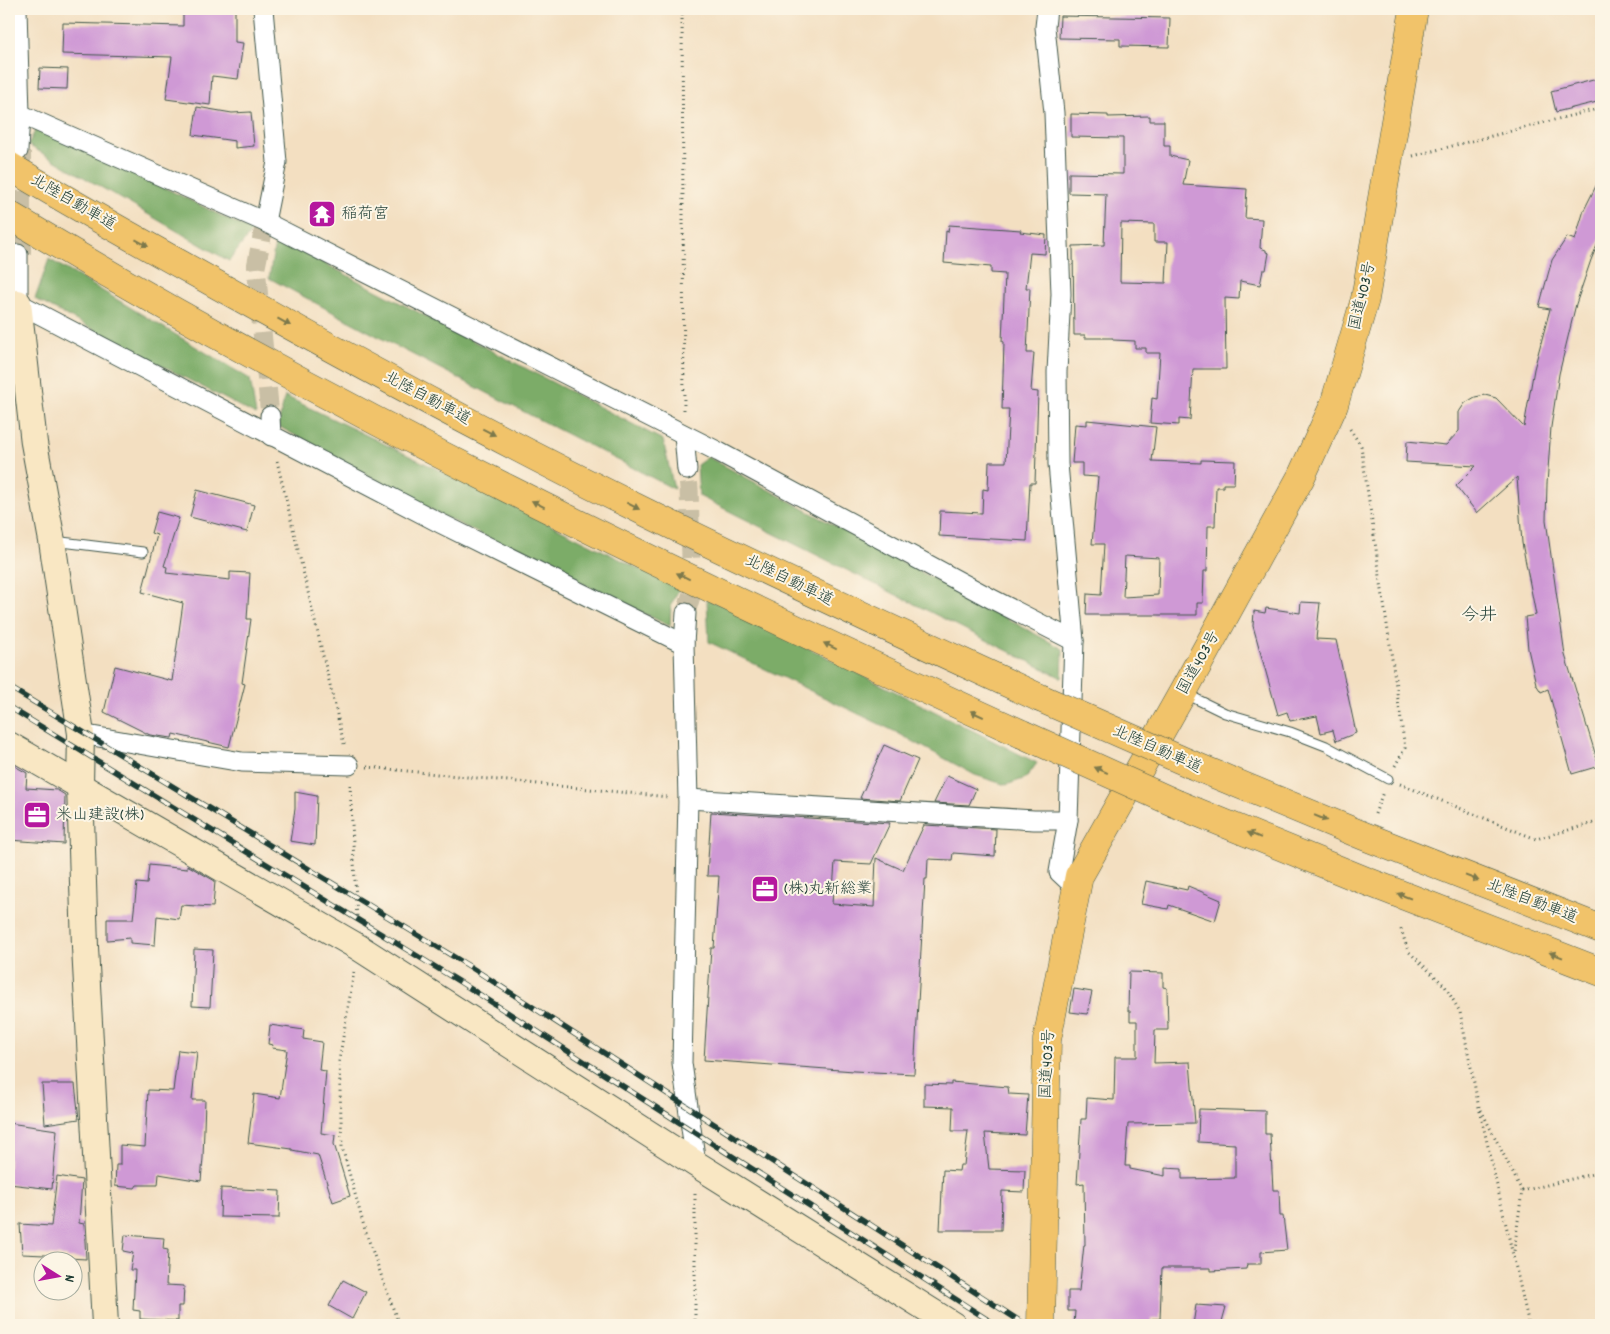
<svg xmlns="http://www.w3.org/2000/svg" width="1610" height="1334" font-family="Dekko,'Klee One',sans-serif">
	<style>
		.forest { fill: #7cac67; stroke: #4e744e }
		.building { fill: #cf99d5; fill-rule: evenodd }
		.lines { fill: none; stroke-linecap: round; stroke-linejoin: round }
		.street-tunnel { stroke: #c9bfa5; stroke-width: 19; stroke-dasharray: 19 9; stroke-linecap: butt }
		.secondary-tunnel { stroke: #c9bfa5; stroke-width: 26; stroke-dasharray: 26 13; stroke-linecap: butt }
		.lane-casing { stroke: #3f5549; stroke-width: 11 }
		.street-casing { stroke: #3f5549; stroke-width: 21 }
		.secondary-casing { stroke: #3f5549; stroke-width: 28 }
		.highway-casing { stroke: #3f5549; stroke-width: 29 }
		.path { stroke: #3f5549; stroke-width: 3; stroke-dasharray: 1 4; stroke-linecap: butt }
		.lane { stroke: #fff; stroke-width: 9 }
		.street { stroke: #fff; stroke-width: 19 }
		.secondary { stroke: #f9e7c3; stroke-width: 26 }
		.highway { stroke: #f1c36a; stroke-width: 28 }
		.rail-casing { stroke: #1f3d34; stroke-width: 5.5 }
		.rail { stroke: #fcf5e5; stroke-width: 4; stroke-dasharray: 11; stroke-linecap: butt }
		.highway-bridge-casing { stroke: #3f5549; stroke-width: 29; stroke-linecap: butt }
		.highway-bridge { stroke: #f1c36a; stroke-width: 28 }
		.oneway { fill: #7d794c }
		.labels { text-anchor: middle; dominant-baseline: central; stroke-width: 4; stroke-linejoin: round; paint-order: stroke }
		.street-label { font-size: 16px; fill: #1f3d34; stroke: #fcf5e5 }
		.poi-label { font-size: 16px; fill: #1f3d34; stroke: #fcf5e5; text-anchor: start }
		.neighbourhood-label { font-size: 18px; fill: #1f3d34; stroke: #fcf5e5 }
	</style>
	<rect width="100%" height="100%" fill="#fcf5e5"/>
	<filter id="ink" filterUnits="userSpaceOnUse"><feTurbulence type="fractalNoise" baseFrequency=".02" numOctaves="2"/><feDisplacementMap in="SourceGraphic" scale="10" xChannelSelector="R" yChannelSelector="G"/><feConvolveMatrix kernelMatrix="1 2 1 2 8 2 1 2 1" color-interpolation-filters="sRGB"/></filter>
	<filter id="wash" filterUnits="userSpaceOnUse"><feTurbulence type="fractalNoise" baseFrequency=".0096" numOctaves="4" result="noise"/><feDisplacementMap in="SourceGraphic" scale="20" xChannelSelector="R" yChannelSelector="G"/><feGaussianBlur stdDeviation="1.12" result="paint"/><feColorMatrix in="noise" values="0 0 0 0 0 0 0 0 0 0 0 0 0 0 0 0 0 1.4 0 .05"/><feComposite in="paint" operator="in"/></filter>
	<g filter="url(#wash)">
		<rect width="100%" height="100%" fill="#f3dfc1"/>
		<g class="forest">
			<polygon points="38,125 252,231 229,261 28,145"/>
			<polygon points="276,238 663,440 674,489 392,344 269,278"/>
			<polygon points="49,259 250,379 256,415 35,299"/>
			<polygon points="285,396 528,513 679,589 671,605 670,626 443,516 278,426"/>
			<polygon points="708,457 1063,649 1062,678 699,496 697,465"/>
			<polygon points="707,600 721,604 1037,763 1026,778 1006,785 975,775 894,731 709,642"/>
		</g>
		<g id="blocks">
			<g class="building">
				<polygon points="183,9 235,9 235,42 243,43 238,79 212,76 210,105 166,99 172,57 62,54 63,23 183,26"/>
				<polygon points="1060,16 1170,18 1169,47 1120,46 1120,39 1059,38"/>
				<polygon points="40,68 68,69 67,89 39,88"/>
				<polygon points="1601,78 1601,101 1556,112 1551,91"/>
				<polygon points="197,107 232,113 251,112 254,146 235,148 235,141 193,135"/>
				<path d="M1071,114L1108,115V117L1150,116V121H1164V146H1170V156L1188,160L1183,185L1247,189L1245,218L1262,219L1260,248L1266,250V252L1269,253L1266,270H1263L1260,285L1240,281L1239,299L1225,298L1226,369H1193L1190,420L1179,419V425L1150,423L1152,398L1157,399L1160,353H1146V348H1135V341L1113,340V338H1085V335H1074L1073,246L1104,245L1106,194L1069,193V173L1123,174V138L1071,137ZM1121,223L1154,224V242H1168L1166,283L1120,282Z"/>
				<polygon points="1601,176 1601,236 1591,260 1576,304 1559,374 1551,427 1547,484 1546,520 1565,655 1599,766 1572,774 1548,689 1541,692 1536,684 1528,649 1525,617 1536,615 1522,543 1517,477 1477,513 1456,486 1476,466 1406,462 1407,441 1446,445 1459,431 1459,412 1465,403 1475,397 1485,395 1496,398 1524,427 1534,369 1550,309 1539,307 1552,260 1567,237 1575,240 1584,210"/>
				<polygon points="949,225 1021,230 1020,232 1046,235 1045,254 1030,253 1026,288 1030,288 1027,353 1034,353 1031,391 1038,392 1035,483 1030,483 1027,541 939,536 940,511 982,513 983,489 988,490 989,462 1006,462 1009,409 1002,409 1004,342 1002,341 1005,274 991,273 991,267 944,263 946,231 948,232"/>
				<path d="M1087,420L1156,427L1152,461L1201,463V460L1235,461L1234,484H1223V487H1216L1215,526H1208L1207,571H1204L1203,603H1197V615H1086L1087,594L1101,595L1104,544H1092L1098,477L1082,476V463H1072L1075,424L1087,425ZM1125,556L1159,558L1158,595L1123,597Z"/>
				<polygon points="197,490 254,505 247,532 190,517"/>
				<polygon points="157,512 179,518 164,566 167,567 166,573 230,580 230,572 250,573 247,619 251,619 242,683 245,684 229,747 173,734 172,738 150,735 104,712 115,666 172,681 183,603 142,592 157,535 151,533"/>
				<polygon points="1301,602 1320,603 1316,639 1336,640 1356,733 1336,741 1333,730 1321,733 1317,716 1290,721 1287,712 1278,715 1253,626 1254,611 1265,613 1266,608 1300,613"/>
				<polygon points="884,745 918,760 900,801 860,798"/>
				<polygon points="9,763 27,773 26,788 57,790 65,795 64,844 9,840"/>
				<polygon points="947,776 976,789 969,805 934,803"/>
				<polygon points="295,792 317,796 315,845 290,841 295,809"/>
				<polygon points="711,812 890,823 871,864 835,862 832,904 874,907 876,858 903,870 924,825 996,829 995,856 953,853 952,860 928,859 927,879 925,879 914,1074 854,1071 704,1060 711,948 714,948 719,876 707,876"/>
				<polygon points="149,865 187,869 187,865 215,881 213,907 181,905 179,919 157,916 155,945 130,943 130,938 107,940 107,919 133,919 137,883 147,884"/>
				<polygon points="1146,881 1187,890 1188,886 1221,900 1215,921 1169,905 1168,909 1141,904"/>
				<polygon points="194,949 213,950 210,1007 192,1006"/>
				<polygon points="1129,972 1163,973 1163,987 1167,988 1168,1030 1155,1030 1154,1063 1190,1062 1195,1123 1128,1124 1125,1166 1130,1166 1130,1169 1165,1176 1165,1168 1182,1169 1182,1179 1235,1178 1235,1144 1198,1142 1199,1109 1265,1111 1265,1134 1270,1134 1273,1190 1279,1190 1280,1216 1283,1216 1287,1250 1261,1252 1261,1264 1247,1264 1246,1269 1211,1271 1211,1268 1162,1268 1160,1319 1152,1319 1151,1325 1074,1325 1075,1311 1068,1311 1068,1291 1079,1291 1084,1245 1085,1245 1084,1183 1077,1184 1081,1119 1086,1119 1087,1098 1114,1100 1115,1057 1137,1057 1137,1021 1130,1021 1130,1011 1128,1011"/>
				<polygon points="1074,989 1092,992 1087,1014 1070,1012"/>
				<polygon points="270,1025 304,1030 303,1039 322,1042 319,1070 326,1071 321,1133 335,1135 334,1144 350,1196 333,1202 318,1155 292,1150 292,1149 248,1143 254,1094 280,1098 287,1050 272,1048 273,1045 268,1044"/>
				<polygon points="178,1050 197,1052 192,1100 205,1100 203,1158 201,1181 159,1174 158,1185 137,1185 135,1188 115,1186 116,1165 120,1165 120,1145 145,1147 148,1090 173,1091"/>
				<polygon points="951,1082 1008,1087 1009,1094 1028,1095 1025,1135 985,1133 989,1169 1025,1170 1024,1192 1002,1191 1001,1230 940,1230 943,1170 959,1171 960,1165 964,1165 968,1131 952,1131 953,1107 924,1106 924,1084 951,1085"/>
				<polygon points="42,1084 75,1084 79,1119 45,1124"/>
				<polygon points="9,1123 57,1130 52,1189 9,1184"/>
				<polygon points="57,1176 82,1180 79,1223 84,1224 86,1259 67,1258 67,1256 22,1254 20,1224 51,1226"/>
				<polygon points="221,1188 280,1191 279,1218 220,1217"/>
				<polygon points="125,1235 164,1238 163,1249 168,1250 166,1285 184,1286 183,1306 178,1306 178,1321 140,1319 140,1311 133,1310 135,1270 130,1270 133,1253 123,1251"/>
				<polygon points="343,1280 366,1292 352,1319 329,1306"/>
				<polygon points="1196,1305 1226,1307 1221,1325 1193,1325"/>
			</g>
		</g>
	</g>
	<g filter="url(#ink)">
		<use href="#blocks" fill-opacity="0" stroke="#3f5549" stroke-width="1"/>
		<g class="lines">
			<g class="street-tunnel">
				<polyline points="265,222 256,267 270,416"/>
				<polyline points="686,613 692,593 689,488 687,470"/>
			</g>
			<polyline class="secondary-tunnel" points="18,152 18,254"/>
			<g class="lane-casing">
				<g id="lane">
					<polyline points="54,541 143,552"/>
					<polyline points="1186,694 1225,713 1290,732 1326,746 1388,779"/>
				</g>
			</g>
			<g class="street-casing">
				<g id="street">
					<polyline points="17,9 20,114 18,151"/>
					<polyline points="263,9 277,162 265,222"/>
					<polyline points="1047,9 1045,27 1054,113 1061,294 1057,372 1058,464 1074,641 1068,820 1059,872 1076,888"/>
					<polyline points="20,114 265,222 719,452 992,599 1074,641"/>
					<polyline points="18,254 18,303 440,523 684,644"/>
					<polyline points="270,416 271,436"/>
					<polyline points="684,435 687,470"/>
					<polyline points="686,613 684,644 688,799 682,1063 696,1164"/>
					<polyline points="81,734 242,762 349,765"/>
					<polyline points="688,799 1034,820 1068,820"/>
				</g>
			</g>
			<g class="secondary-casing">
				<g id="secondary">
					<polyline points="18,303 34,443 52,541 81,734 80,785 85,947 105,1325"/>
					<polyline points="9,745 358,947 696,1164 953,1325"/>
				</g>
			</g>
			<g class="highway-casing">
				<g id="highway">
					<path d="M9,166C70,203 133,238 196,273C342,355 489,435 639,509C772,575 906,636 1040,698"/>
					<path d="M9,215C334,411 677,576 1022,734"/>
					<polyline points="1195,766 1364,836 1601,929"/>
					<polyline points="1177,804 1366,881 1601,972"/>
					<polyline points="1041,1325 1047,1040 1079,876 1183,692 1301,477 1334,405 1365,299 1414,9"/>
				</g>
			</g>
			<g class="path">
				<polyline points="682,9 684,413"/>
				<polyline points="1413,156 1601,108"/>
				<polyline points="1350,429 1361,446 1405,748 1395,766"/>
				<polyline points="277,461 344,744"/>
				<polyline points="367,767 669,797"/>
				<polyline points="1400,784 1536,839 1601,821"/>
				<polyline points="350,785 357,919"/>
				<polyline points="1375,814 1383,792"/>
				<polyline points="1401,929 1408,951 1445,986 1460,1012 1478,1103 1529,1325"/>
				<polyline points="354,972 339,1061 342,1147 365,1230 399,1325"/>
				<polyline points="1481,1110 1522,1191 1514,1251"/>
				<polyline points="1522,1191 1601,1172"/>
				<polyline points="695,1325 695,1191"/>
			</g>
			<use href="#lane" class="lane"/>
			<use href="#street" class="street"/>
			<use href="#secondary" class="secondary"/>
			<use href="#highway" class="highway"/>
			<g class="rail-casing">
				<g id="rail">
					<polyline points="9,687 469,966 1026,1325"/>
					<polyline points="9,707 460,982 996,1325"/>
				</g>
			</g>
			<use href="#rail" class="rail"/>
			<g class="highway-bridge-casing">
				<g id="highway-bridge">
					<polyline points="1040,698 1195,766"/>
					<polyline points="1022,734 1177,804"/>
				</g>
			</g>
			<use href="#highway-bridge" class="highway-bridge"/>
		</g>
		<defs><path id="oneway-solid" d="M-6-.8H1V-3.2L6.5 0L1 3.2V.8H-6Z" transform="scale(1.25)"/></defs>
		<g class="oneway">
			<use href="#oneway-solid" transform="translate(142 243) rotate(29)"/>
			<use href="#oneway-solid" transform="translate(284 322) rotate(29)"/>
			<use href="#oneway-solid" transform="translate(489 432) rotate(27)"/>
			<use href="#oneway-solid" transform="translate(538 504) rotate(-153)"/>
			<use href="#oneway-solid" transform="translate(633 506) rotate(27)"/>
			<use href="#oneway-solid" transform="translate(683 576) rotate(-154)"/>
			<use href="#oneway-solid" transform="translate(830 646) rotate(-154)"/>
			<use href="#oneway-solid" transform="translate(977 714) rotate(-155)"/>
			<use href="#oneway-solid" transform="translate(1101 770) rotate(-156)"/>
			<use href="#oneway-solid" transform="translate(1321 818) rotate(22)"/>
			<use href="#oneway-solid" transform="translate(1254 835) rotate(-158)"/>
			<use href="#oneway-solid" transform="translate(1472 878) rotate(21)"/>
			<use href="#oneway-solid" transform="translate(1404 896) rotate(-159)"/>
			<use href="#oneway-solid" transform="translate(1556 955) rotate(-159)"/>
		</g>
	</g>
	<defs>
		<g id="temple-square" transform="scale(1.4375)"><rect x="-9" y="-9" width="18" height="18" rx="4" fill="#b5179e" stroke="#fcf5e5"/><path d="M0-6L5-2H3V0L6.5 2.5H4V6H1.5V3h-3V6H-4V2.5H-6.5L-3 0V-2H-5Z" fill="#fff"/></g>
		<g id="office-square" transform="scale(1.4375)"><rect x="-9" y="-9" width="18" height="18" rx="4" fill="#b5179e" stroke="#fcf5e5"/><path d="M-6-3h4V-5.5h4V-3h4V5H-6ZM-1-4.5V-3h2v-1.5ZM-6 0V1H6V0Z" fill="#fff"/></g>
	</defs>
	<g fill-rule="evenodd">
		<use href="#temple-square" x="322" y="214"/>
		<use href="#office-square" x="37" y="815"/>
		<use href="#office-square" x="765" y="889"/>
	</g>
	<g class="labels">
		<g class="street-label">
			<text transform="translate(73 203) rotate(30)">北陸自動車道</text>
			<text transform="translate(1363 296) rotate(-77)">国道403号</text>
			<text transform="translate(427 399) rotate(28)">北陸自動車道</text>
			<text transform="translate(789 581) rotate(26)">北陸自動車道</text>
			<text transform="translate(1199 663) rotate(-61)">国道403号</text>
			<text transform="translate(1157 750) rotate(24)">北陸自動車道</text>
			<text transform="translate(1532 902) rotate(21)">北陸自動車道</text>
			<text transform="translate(1048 1064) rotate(-87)">国道403号</text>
		</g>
		<g class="poi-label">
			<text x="341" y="214">稲荷宮</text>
			<text x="56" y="815">米山建設(株)</text>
			<text x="784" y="889">(株)丸新総業</text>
		</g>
		<g class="neighbourhood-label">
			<text x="1479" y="616">今井</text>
		</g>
	</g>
	<rect width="1610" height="1334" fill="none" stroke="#fcf5e5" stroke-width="30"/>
	<g transform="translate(58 1276) rotate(101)"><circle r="24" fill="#fcf5e5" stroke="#a4ab9e"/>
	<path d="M0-4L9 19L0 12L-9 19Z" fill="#b5179e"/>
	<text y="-8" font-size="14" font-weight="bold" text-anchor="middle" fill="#1f3d34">N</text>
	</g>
</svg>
